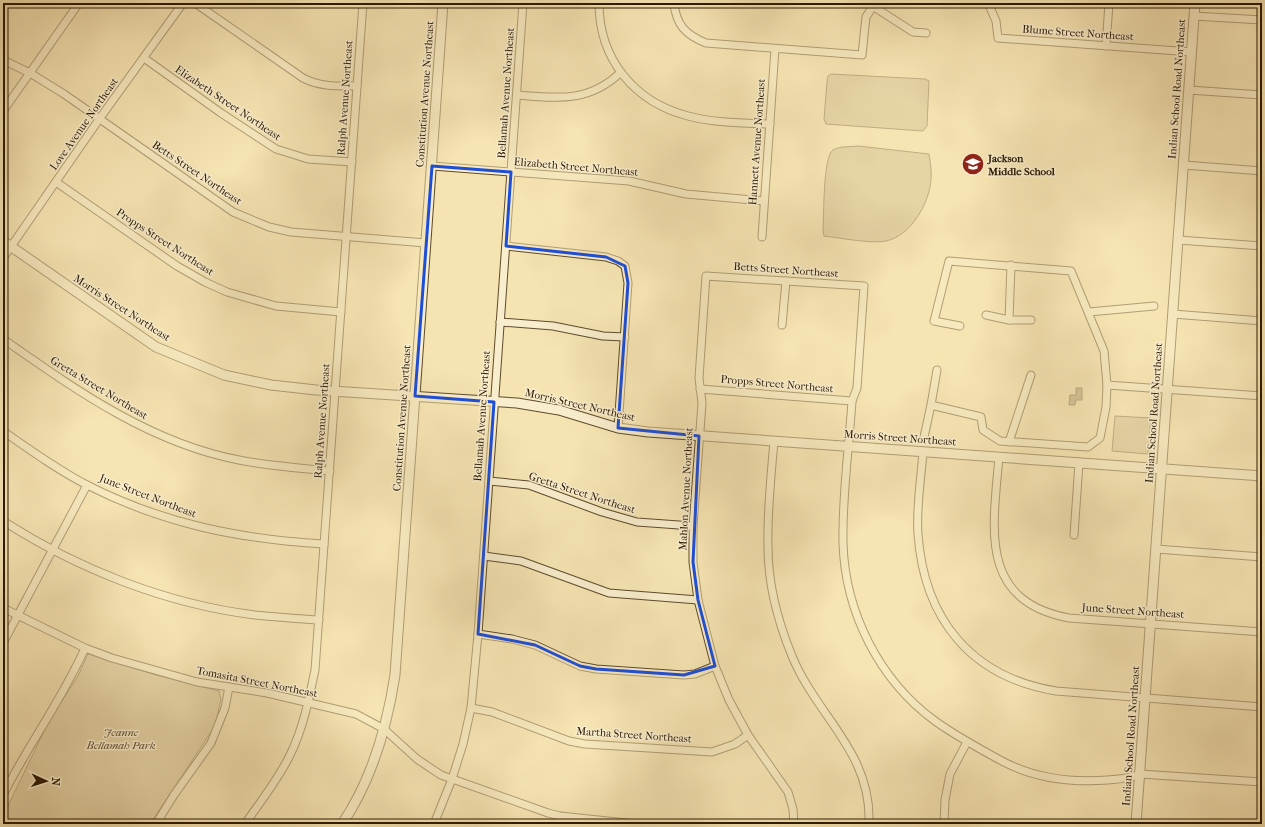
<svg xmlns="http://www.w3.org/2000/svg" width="1265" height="827" font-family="'IM FELL French Canon',serif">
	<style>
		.green { fill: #d3c194; stroke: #7f6c4a }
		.water { fill: #b09f75; stroke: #7b6946 }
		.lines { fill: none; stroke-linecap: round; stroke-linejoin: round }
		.minor-casing { stroke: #5e4b2c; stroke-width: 9 }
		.tertiary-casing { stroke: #5e4b2c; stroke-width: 11 }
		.minor { stroke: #f8edcd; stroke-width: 7 }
		.tertiary { stroke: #f8edcd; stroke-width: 9 }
		.marked { fill: none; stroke: #1d4ed8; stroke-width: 3; stroke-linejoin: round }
		.labels { text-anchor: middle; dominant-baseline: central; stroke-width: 3; stroke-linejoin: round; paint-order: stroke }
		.street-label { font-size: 11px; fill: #2b1800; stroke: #f8edcd }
		.poi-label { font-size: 11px; font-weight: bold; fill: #2b1800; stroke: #f8edcd; text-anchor: start }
		.park-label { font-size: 11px; font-style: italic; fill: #5d4b2c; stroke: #f8edcd }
	</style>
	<rect width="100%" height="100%" fill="#f5e4b2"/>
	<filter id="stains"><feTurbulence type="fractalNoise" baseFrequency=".005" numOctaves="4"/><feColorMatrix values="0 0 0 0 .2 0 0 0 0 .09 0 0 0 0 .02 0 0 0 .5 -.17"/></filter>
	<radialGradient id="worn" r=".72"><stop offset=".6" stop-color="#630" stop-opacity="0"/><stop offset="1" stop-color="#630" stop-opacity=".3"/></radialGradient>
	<g class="green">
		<polygon points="831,74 925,79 929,81 927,126 923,131 826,124 824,119 827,82 828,76"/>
		<path d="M858,146L929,154C930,162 932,171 931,179C930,202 911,236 886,241C872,244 840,238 824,236L823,230C824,216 823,156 833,150C839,146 851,147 858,146Z"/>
		<polygon points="1115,416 1151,418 1148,454 1112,451"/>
		<polygon points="88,654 156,675 219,691 221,699 215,726 150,824 131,824 127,822 125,824 3,824 3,816 49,721 78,676"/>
	</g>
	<polygon class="water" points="1076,388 1082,388 1082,400 1076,400 1075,405 1069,405 1070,395 1076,395"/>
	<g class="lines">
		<g class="minor-casing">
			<g id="minor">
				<path d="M195,3L303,78C320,87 338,86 357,86"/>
				<path d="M599,3C599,59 634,102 688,116C714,123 743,123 770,124"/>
				<path d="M674,3C676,25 686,35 706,43L862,55L866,17L875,3"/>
				<polyline points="868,3 913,32 926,33"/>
				<polyline points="988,3 996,21 998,38 1192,52"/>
				<polyline points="1194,16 1262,20"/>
				<polyline points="1106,46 1109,3"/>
				<polyline points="144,58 221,113 276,149 308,159 352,162"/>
				<polyline points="3,60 30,73 64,94 233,212 269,227 291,232 426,243"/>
				<polyline points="1189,90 1262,95"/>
				<path d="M517,95C557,98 588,103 620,73"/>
				<polyline points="3,111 79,3"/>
				<polyline points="1184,165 1262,171"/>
				<polyline points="432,166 629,181 686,194 764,201"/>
				<polyline points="56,182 177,266 205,282 227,292 276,306 341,312"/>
				<polyline points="762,237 775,49"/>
				<polyline points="1178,240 1262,246"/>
				<polyline points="506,246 606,257 618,261 625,266 628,283 618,428"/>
				<polyline points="3,258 100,118 183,3"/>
				<polyline points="1089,312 1154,306"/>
				<polyline points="1173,314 1262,321"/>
				<polyline points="986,315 1009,320 1031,320"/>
				<polyline points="1009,320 1011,265"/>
				<polyline points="500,322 553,326 603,336 625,337"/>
				<polyline points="782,325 786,281"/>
				<polyline points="960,326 934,321 949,261 1071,271 1104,351 1107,385 1262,396"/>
				<path d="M3,339C76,390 150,443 239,460C269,466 300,468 330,471"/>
				<polyline points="700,389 852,401"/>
				<polyline points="931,405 937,370"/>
				<path d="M3,431C30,450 58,470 87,485C164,524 239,539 324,544"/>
				<polyline points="924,437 931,405 981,417 983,430 1000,441 1088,447 1100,438 1106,407 1107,385"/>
				<path d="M774,441C771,477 767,512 768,547C768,584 778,622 792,656C817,717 872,752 869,824"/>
				<polyline points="1009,442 1031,375"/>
				<path d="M923,452C921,479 916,508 918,534C924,619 971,677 1056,691L1262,707"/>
				<path d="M999,457C993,528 978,601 1069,618L1262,632"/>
				<polyline points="489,481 529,485 602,512 637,522 693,526"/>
				<path d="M3,521C78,569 166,604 255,615C276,617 297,619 319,620"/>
				<polyline points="1074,535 1079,463"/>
				<polyline points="1156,549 1262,557"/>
				<polyline points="484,556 521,561 609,593 698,600"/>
				<polyline points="3,608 85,648 112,658 197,682 267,693 356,714 384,729 417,759 441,775 548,813 560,816 636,824"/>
				<polyline points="478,634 512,639 535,645 580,666 596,669 684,675 695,674 715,666"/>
				<polyline points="3,643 87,485"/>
				<polyline points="471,708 492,712 569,741 585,744 712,752 735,744 748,735"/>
				<path d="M3,795C28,745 62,700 85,648"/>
				<polyline points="156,824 174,795 211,743 225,708 229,687"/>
				<path d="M245,824C260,802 278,780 290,755C303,729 309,699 315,670L363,3"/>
				<polyline points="434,824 452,779 463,744 471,708 478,634 523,3"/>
				<path d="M794,824L793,809L788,792L748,735L729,700L715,666L698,600L693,562V526L702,403L699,378L706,276L864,286L857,388L852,401C849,448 842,496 843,543C845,612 879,680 935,721C956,736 978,748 1000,760C1033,778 1070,783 1108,780C1119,779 1129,779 1140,774L1262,782"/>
				<polyline points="944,824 945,800 950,774 967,742"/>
			</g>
		</g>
		<g class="tertiary-casing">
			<g id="tertiary">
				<polyline points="3,241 156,347 224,375 271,385 316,390 517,403 559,410 618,428 648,432 1262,476"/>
				<path d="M342,824C372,780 387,727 395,675L443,3"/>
				<polyline points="1136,824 1195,3"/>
			</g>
		</g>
		<use href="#minor" class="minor"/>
		<use href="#tertiary" class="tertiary"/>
	</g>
	<path d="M0 0H1265V827H0ZM432,166L511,172L506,246L606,257L625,266L628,283L618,428L699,436L693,562L698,600L715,666L684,675L596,669L580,666L535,645L478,634L494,402L415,396Z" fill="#f5e4b2" fill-opacity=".55" fill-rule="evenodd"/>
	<path class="marked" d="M432,166L511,172L506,246L606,257L625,266L628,283L618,428L699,436L693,562L698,600L715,666L684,675L596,669L580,666L535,645L478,634L494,402L415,396Z"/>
	<defs>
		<g id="school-disc" transform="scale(1.15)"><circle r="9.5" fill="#8f2418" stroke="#f8edcd"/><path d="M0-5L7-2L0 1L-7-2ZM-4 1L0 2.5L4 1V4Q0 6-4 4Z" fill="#fff"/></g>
	</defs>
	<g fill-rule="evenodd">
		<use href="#school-disc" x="973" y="164"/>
	</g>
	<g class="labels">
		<g class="street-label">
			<text transform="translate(1078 33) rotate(4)">Blume Street Northeast</text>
			<text transform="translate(1177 89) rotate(-86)">Indian School Road Northeast</text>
			<text transform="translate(506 93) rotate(-86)">Bellamah Avenue Northeast</text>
			<text transform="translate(425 94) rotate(-86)">Constitution Avenue Northeast</text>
			<text transform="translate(345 98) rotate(-86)">Ralph Avenue Northeast</text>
			<text transform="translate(228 103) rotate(34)">Elizabeth Street Northeast</text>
			<text transform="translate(84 124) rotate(-55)">Love Avenue Northeast</text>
			<text transform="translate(757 142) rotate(-86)">Hannett Avenue Northeast</text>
			<text transform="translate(576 167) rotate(5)">Elizabeth Street Northeast</text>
			<text transform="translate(197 173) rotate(34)">Betts Street Northeast</text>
			<text transform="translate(165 242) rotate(33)">Propps Street Northeast</text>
			<text transform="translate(786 270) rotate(4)">Betts Street Northeast</text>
			<text transform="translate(122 308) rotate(33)">Morris Street Northeast</text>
			<text transform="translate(777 384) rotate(5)">Propps Street Northeast</text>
			<text transform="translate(99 388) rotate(31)">Gretta Street Northeast</text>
			<text transform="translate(580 405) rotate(13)">Morris Street Northeast</text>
			<text transform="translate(1154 413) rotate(-86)">Indian School Road Northeast</text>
			<text transform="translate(482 416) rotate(-86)">Bellamah Avenue Northeast</text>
			<text transform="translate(402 418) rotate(-86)">Constitution Avenue Northeast</text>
			<text transform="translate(322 421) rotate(-86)">Ralph Avenue Northeast</text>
			<text transform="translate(900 438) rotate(4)">Morris Street Northeast</text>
			<text transform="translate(686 489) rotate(-87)">Mahlon Avenue Northeast</text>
			<text transform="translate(582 493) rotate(18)">Gretta Street Northeast</text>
			<text transform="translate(148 496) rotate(21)">June Street Northeast</text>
			<text transform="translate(1133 611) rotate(4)">June Street Northeast</text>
			<text transform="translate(257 682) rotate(11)">Tomasita Street Northeast</text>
			<text transform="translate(634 735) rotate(4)">Martha Street Northeast</text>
			<text transform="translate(1131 736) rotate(-86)">Indian School Road Northeast</text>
		</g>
		<g class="poi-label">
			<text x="988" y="158">Jackson<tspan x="988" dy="13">Middle School</tspan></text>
		</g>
		<g class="park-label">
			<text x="121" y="732">Jeanne<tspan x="121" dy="13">Bellamah Park</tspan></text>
		</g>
	</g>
	<rect width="1265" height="827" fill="none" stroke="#f5e4b2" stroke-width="16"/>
	<rect x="4" y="4" width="1257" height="819" fill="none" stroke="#2b1800" stroke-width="2"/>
	<rect x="8" y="8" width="1249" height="811" fill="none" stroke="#2b1800"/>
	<g transform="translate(46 781) rotate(93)" stroke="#f8edcd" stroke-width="3" paint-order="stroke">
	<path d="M0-3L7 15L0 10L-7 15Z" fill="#2b1800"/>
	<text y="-6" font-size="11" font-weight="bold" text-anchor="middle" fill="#2b1800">N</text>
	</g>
	<rect width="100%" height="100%" filter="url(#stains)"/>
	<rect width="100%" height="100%" fill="url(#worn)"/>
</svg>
